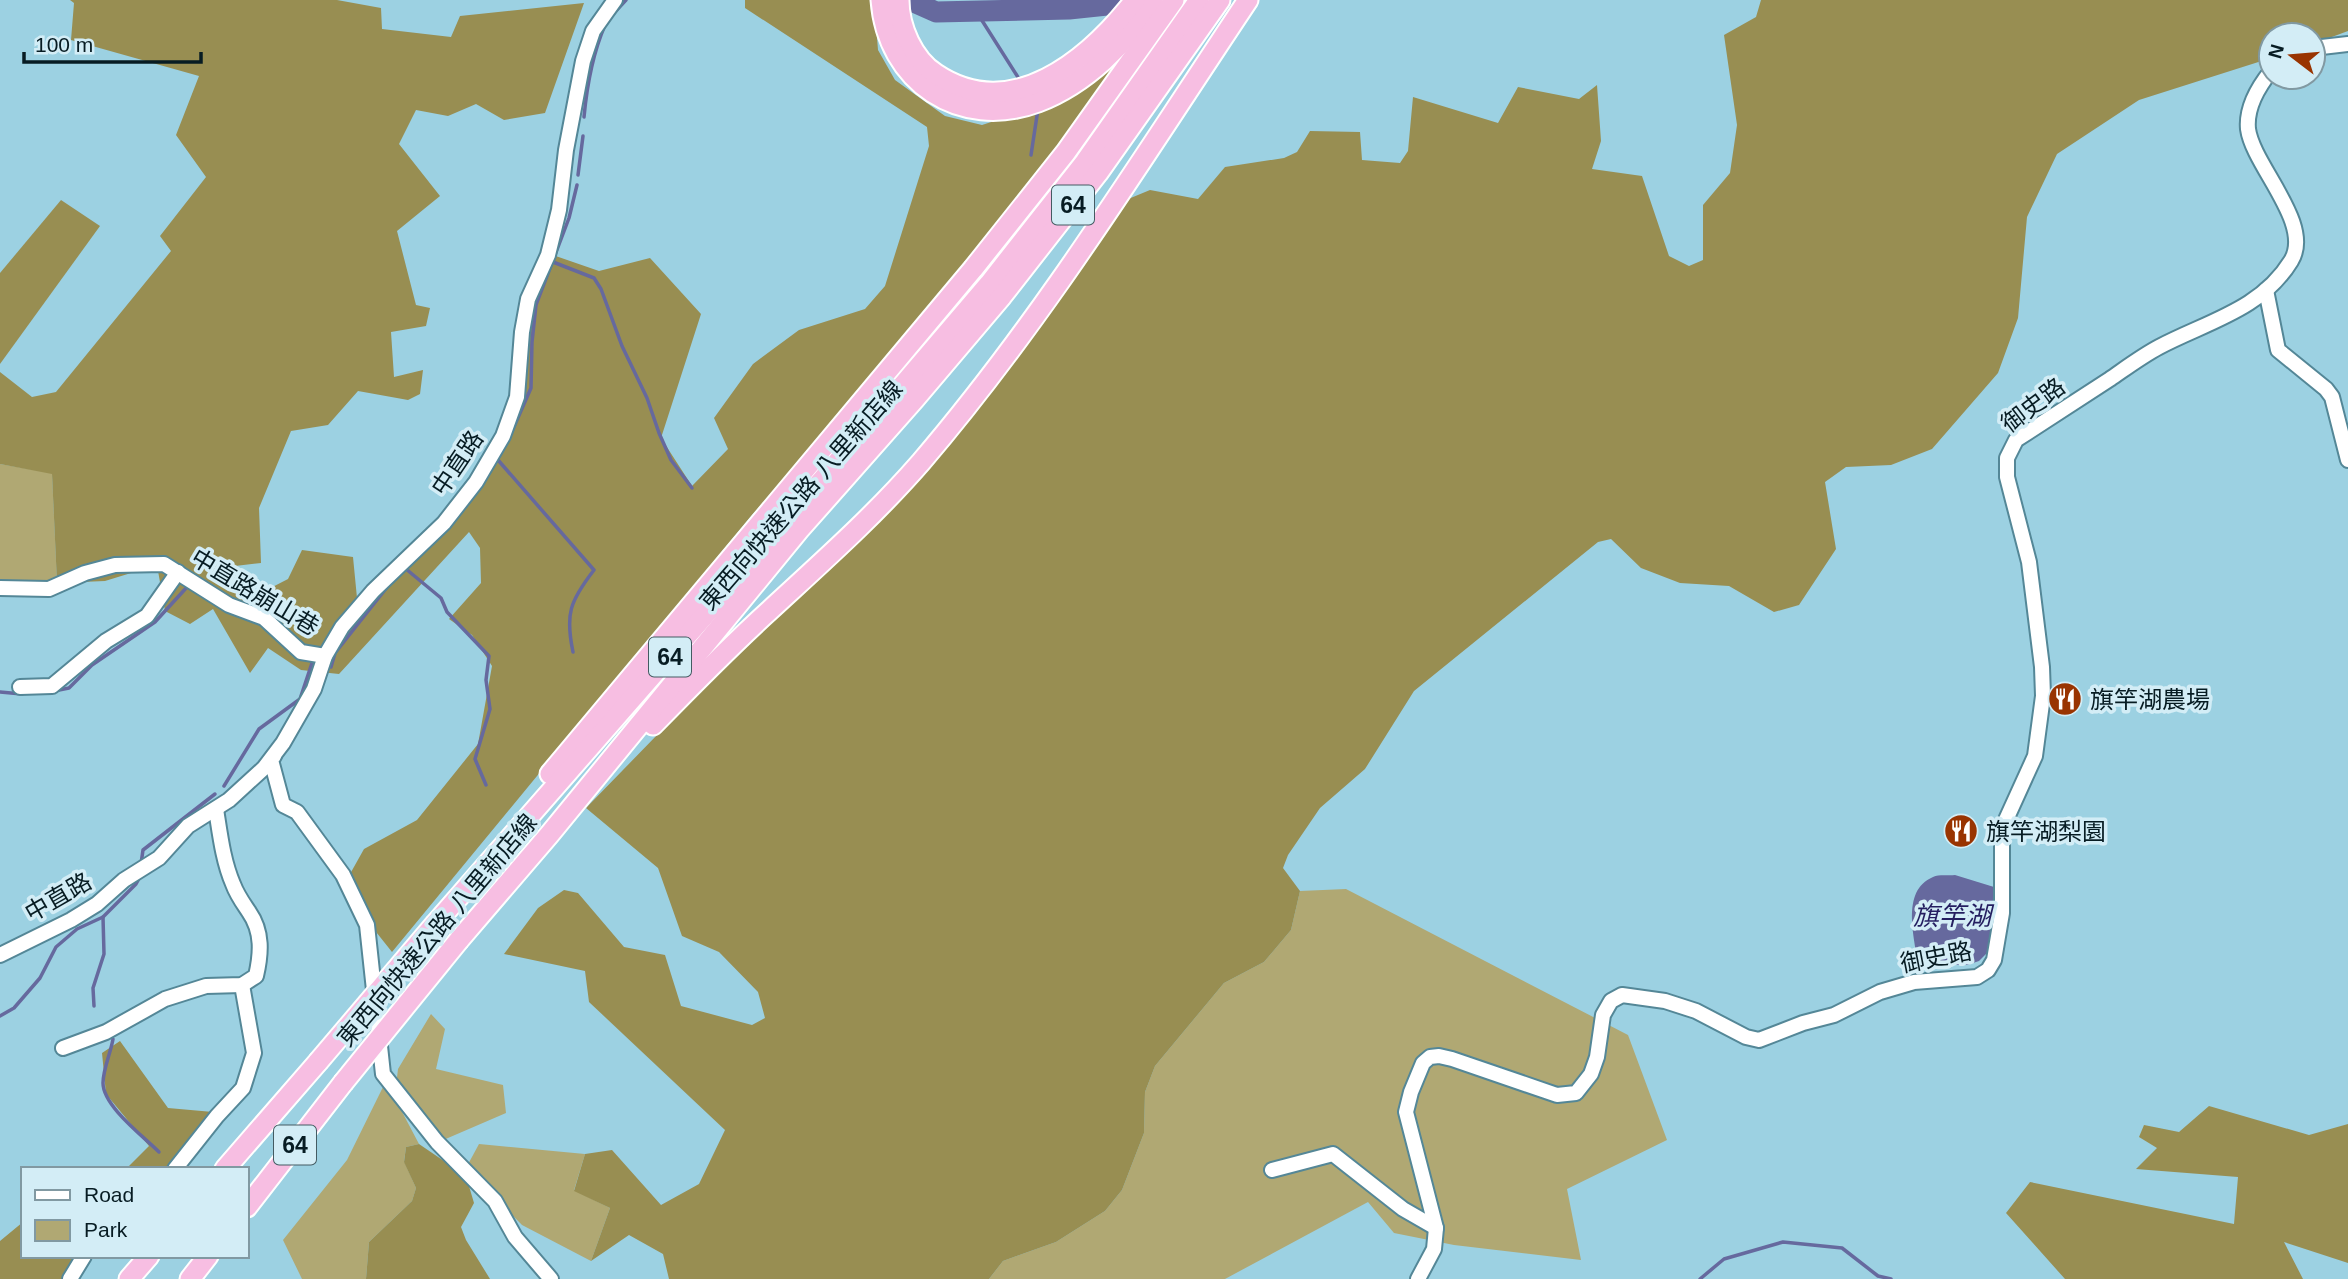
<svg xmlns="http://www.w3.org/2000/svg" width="2348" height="1279" font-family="Helvetica,'Noto Sans TC',sans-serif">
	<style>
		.green { fill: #b0a873 }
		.forest { fill: #988e52 }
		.water { fill: #66699e }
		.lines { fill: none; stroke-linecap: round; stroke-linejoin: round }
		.stream { stroke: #66699e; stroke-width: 3.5 }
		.river { stroke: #66699e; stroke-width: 21 }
		.minor-casing { stroke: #548797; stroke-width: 18 }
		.highway-casing { stroke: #fff; stroke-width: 23 }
		.minor { stroke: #fff; stroke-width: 14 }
		.highway { stroke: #f7bee2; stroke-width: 19 }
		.highway-bridge-casing { stroke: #fff; stroke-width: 23; stroke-linecap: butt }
		.highway-bridge { stroke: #f7bee2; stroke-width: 19 }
		.labels { text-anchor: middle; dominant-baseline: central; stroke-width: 7; stroke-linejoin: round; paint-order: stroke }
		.shield { fill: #d3edf6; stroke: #445b62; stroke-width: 2 }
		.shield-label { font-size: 23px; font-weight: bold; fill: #071c23 }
		.street-label { font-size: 24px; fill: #071c23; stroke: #d3edf6 }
		.poi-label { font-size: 24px; fill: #071c23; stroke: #d3edf6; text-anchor: start }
		.water-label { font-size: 26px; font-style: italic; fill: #241e60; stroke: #d3edf6 }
	</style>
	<rect width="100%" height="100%" fill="#9cd1e2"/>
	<g class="green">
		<polygon points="0,464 52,473 57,583 0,582"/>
		<polygon points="1346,889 1628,1035 1667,1140 1567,1189 1581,1260 1454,1245 1394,1233 1368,1202 1225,1279 989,1279 1003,1261 1056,1242 1105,1211 1122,1190 1144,1133 1145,1092 1155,1066 1224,983 1264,962 1291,930 1300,891"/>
		<polygon points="431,1014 445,1029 436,1069 503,1085 506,1113 441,1141 396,1086 398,1069"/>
		<polygon points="383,1087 390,1089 419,1144 406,1147 404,1161 416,1188 412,1201 369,1242 366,1279 302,1279 283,1240 347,1160"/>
		<polygon points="479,1144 585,1154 574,1190 610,1208 591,1261 522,1225 466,1168"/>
	</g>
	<g class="forest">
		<polygon points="70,0 337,0 381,8 382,29 451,37 460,16 584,3 545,113 504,120 476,104 448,116 416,110 399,144 440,196 397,231 416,305 430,308 426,326 391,332 394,377 423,370 420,394 408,400 358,391 328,425 291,431 259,508 261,563 235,566 251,598 288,579 302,550 353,557 357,598 430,531 492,447 516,388 521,319 547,253 599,271 650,258 701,314 661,438 692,486 728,449 714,418 753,364 799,330 865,309 885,286 929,146 927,127 745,8 745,0 874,0 878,50 895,80 945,116 982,125 1047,104 1119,60 1128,66 905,343 752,515 392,952 357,908 350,874 364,849 417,820 478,744 492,666 472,635 449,619 481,583 480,548 469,532 339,674 301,670 268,648 250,673 213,609 190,624 165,611 157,565 105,581 57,583 52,474 0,464 0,372 32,397 56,392 171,251 160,236 206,177 176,135 199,76 71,40 74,3"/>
		<polygon points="1761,0 2348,0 2348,31 2313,44 2313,35 2271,35 2271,58 2139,100 2057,154 2027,217 2018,318 1998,373 1932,449 1891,465 1846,467 1825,482 1836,549 1799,605 1774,612 1729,586 1680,583 1641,568 1611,539 1598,542 1414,691 1365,769 1320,808 1288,855 1283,868 1300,891 1291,930 1264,962 1224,983 1155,1066 1145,1092 1144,1133 1122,1190 1105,1211 1056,1242 1003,1261 989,1279 669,1279 663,1254 629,1235 591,1261 610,1208 574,1191 585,1154 612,1150 661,1205 699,1184 725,1130 589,1002 585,971 504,954 538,908 564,890 578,893 624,947 665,955 681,1006 752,1025 765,1018 758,992 719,952 682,936 658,868 586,808 986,397 1121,202 1150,190 1198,199 1225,167 1284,158 1297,152 1310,131 1360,132 1362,160 1400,163 1408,151 1413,97 1498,123 1518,87 1579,99 1597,85 1601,141 1592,169 1642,176 1669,256 1689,266 1703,260 1703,205 1730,173 1737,125 1724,35 1756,17"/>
		<polygon points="61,200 100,226 0,364 0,273"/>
		<polygon points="120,1041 168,1108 213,1112 165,1169 126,1169 149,1146 106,1094 102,1053"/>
		<polygon points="2209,1106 2309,1135 2348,1124 2348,1263 2284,1242 2303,1279 2065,1279 2006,1213 2030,1182 2234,1224 2238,1177 2136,1169 2157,1148 2139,1137 2144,1125 2179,1132"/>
		<polygon points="419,1144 466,1176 474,1203 461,1227 466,1240 490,1279 366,1279 369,1242 412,1201 416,1188 404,1162 406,1147"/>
		<polygon points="23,1222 23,1256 74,1256 64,1279 0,1279 0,1241"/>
	</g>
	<path class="water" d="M1955,875L1994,887L1996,899L1987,953L1979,961L1967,965H1918C1915,938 1900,891 1933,877C1939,874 1949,876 1955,875Z"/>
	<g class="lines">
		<g class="stream">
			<polyline points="976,11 1021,82"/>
			<polyline points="614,13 626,0"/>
			<path d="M584,117C587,85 592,55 605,25"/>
			<polyline points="1031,155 1038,109"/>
			<polyline points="578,175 583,136"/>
			<polyline points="553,262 594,278 601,289 622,346 647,398 659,433 671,460 692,488"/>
			<polyline points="509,438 531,388 532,342 536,305 569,218 577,185"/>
			<path d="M498,460L594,570C570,601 565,614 573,652"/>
			<polyline points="492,468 502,451"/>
			<polyline points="406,569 441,598 447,612 489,656 486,680 490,709 475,759 486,785"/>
			<polyline points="331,667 335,653 388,586"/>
			<polyline points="54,691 69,688 92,665 155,622 188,586"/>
			<polyline points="0,692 22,694"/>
			<polyline points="224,786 259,729 300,699 312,663"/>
			<polyline points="141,864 143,850 215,794"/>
			<polyline points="94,1006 93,988 104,954 103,917"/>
			<polyline points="0,1016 14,1008 40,978 56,947 77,929 103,917 136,884 141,875"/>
			<path d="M113,1039C111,1052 103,1069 103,1083C103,1106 143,1136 159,1152"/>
			<polyline points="1700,1279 1724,1259 1783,1242 1842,1248 1878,1276 1891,1279"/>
		</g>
		<polyline class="river" points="909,0 936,12 1069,9 1145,1"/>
		<g class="minor-casing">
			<g id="minor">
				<polyline points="2313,48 2348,44"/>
				<polyline points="2266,290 2278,350 2326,389 2332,397 2348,460"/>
				<polyline points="0,588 49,589 85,573 115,565 164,564 229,605 264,618 301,652 325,656"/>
				<polyline points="20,687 52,686 106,641 147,616 178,572"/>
				<polyline points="274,756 271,760 283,805 297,812 343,875 367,925 383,1074 437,1142 495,1201 515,1237 551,1279"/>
				<polyline points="0,955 71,920 97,904 124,880 159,858 188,826 229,800 264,768 283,743 314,689 325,656 342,627 373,591 444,523 476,482 503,436 517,397 522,332 528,299 548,255 559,210 566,150 583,61 593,31 615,0"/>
				<path d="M63,1048L106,1032L165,999L206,986L242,985L256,976C261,954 263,932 249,912C243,903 237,895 233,884C223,861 220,834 216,809"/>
				<polyline points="175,1169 217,1116 243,1088 254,1053 242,985"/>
				<polyline points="1272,1170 1333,1154 1403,1209 1436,1228"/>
				<polyline points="70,1279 84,1256"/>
				<path d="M1418,1279L1434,1249L1436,1228L1406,1112L1411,1092L1423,1063L1430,1057L1439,1056L1452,1059L1557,1095L1576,1093L1591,1074L1597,1057L1603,1015L1611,1001L1622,995L1665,1001L1696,1011L1746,1037L1759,1040L1803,1023L1834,1015L1880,992L1914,982L1977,977L1988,970L1994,960L2002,913V843L2005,822L2035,756L2043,696L2042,667L2029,562L2007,477V458L2016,440C2048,419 2079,399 2110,379C2126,368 2142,356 2159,347C2206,322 2261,310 2291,261C2314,224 2253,166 2248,129C2246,108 2259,86 2271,71"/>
			</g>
		</g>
		<g class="highway-casing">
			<g id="highway">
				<path d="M881,0C887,82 960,131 1038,102C1085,84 1128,43 1153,0"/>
				<path d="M899,0C899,27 913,59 936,74C1012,125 1089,59 1135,0"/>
				<path d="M653,725C691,686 729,647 770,610C822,562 875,515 921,462C1044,318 1143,157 1248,0"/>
				<polyline points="550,774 973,269 1066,152 1174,0"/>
				<polyline points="436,923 781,528 989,284 1085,162 1199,0"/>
				<polyline points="459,940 549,835 799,530 914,400 1002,296 1098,173 1220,0"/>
				<polyline points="225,1169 318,1062"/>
				<polyline points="247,1207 343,1083"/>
				<polyline points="129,1279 149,1256"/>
				<polyline points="190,1279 208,1256"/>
			</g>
		</g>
		<use href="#minor" class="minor"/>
		<use href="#highway" class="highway"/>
		<g class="highway-bridge-casing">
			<g id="highway-bridge">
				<polyline points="318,1062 436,923"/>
				<polyline points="343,1083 459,940"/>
			</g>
		</g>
		<use href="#highway-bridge" class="highway-bridge"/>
	</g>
	<defs>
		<g id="restaurant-disc" transform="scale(1.75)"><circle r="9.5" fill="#993401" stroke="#d3edf6"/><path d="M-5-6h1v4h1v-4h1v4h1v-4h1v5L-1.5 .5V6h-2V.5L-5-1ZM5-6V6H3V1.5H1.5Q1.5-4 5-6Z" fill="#fff"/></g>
	</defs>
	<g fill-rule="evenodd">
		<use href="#restaurant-disc" x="2065" y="699"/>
		<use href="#restaurant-disc" x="1961" y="831"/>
	</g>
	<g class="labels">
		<g class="shield">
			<rect x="1052" y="185.5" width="42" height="39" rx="5"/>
			<rect x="649" y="637.5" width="42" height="39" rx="5"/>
			<rect x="274" y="1125.5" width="42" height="39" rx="5"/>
		</g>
		<g class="shield-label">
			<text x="1073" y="205">64</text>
			<text x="670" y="657">64</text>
			<text x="295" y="1145">64</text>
		</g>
		<g class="street-label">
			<text transform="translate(2033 405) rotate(-37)">御史路</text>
			<text transform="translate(457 463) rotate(-56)">中直路</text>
			<text transform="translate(801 495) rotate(-49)">東西向快速公路 八里新店線</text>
			<text transform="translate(255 592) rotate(31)">中直路崩山巷</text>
			<text transform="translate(58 897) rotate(-30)">中直路</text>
			<text transform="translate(437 930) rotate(-50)">東西向快速公路 八里新店線</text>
			<text transform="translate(1936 957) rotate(-11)">御史路</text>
		</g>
		<g class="poi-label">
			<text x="2090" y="699">旗竿湖農場</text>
			<text x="1986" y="831">旗竿湖梨園</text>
		</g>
		<g class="water-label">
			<text x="1952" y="916">旗竿湖</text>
		</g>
	</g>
	<rect x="21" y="1167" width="228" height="91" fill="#d3edf6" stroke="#8199a2" stroke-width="2"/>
	<rect x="35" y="1190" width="35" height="10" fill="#ffffff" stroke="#8199a2" stroke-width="2"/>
	<text x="84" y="1202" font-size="21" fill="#071c23">Road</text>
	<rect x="35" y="1220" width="35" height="21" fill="#b0a873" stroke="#8199a2" stroke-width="2"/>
	<text x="84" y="1237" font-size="21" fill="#071c23">Park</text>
	<g transform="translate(2292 56) rotate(286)"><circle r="33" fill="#d3edf6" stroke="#8199a2" stroke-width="2"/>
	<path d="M0-5L12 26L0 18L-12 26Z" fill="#993401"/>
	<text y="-10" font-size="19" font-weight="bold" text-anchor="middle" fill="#071c23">N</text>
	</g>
	<path d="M24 52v10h177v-10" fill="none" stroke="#071c23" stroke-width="3.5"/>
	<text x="35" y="52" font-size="21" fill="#071c23" stroke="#d3edf6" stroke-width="5" paint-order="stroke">100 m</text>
</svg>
